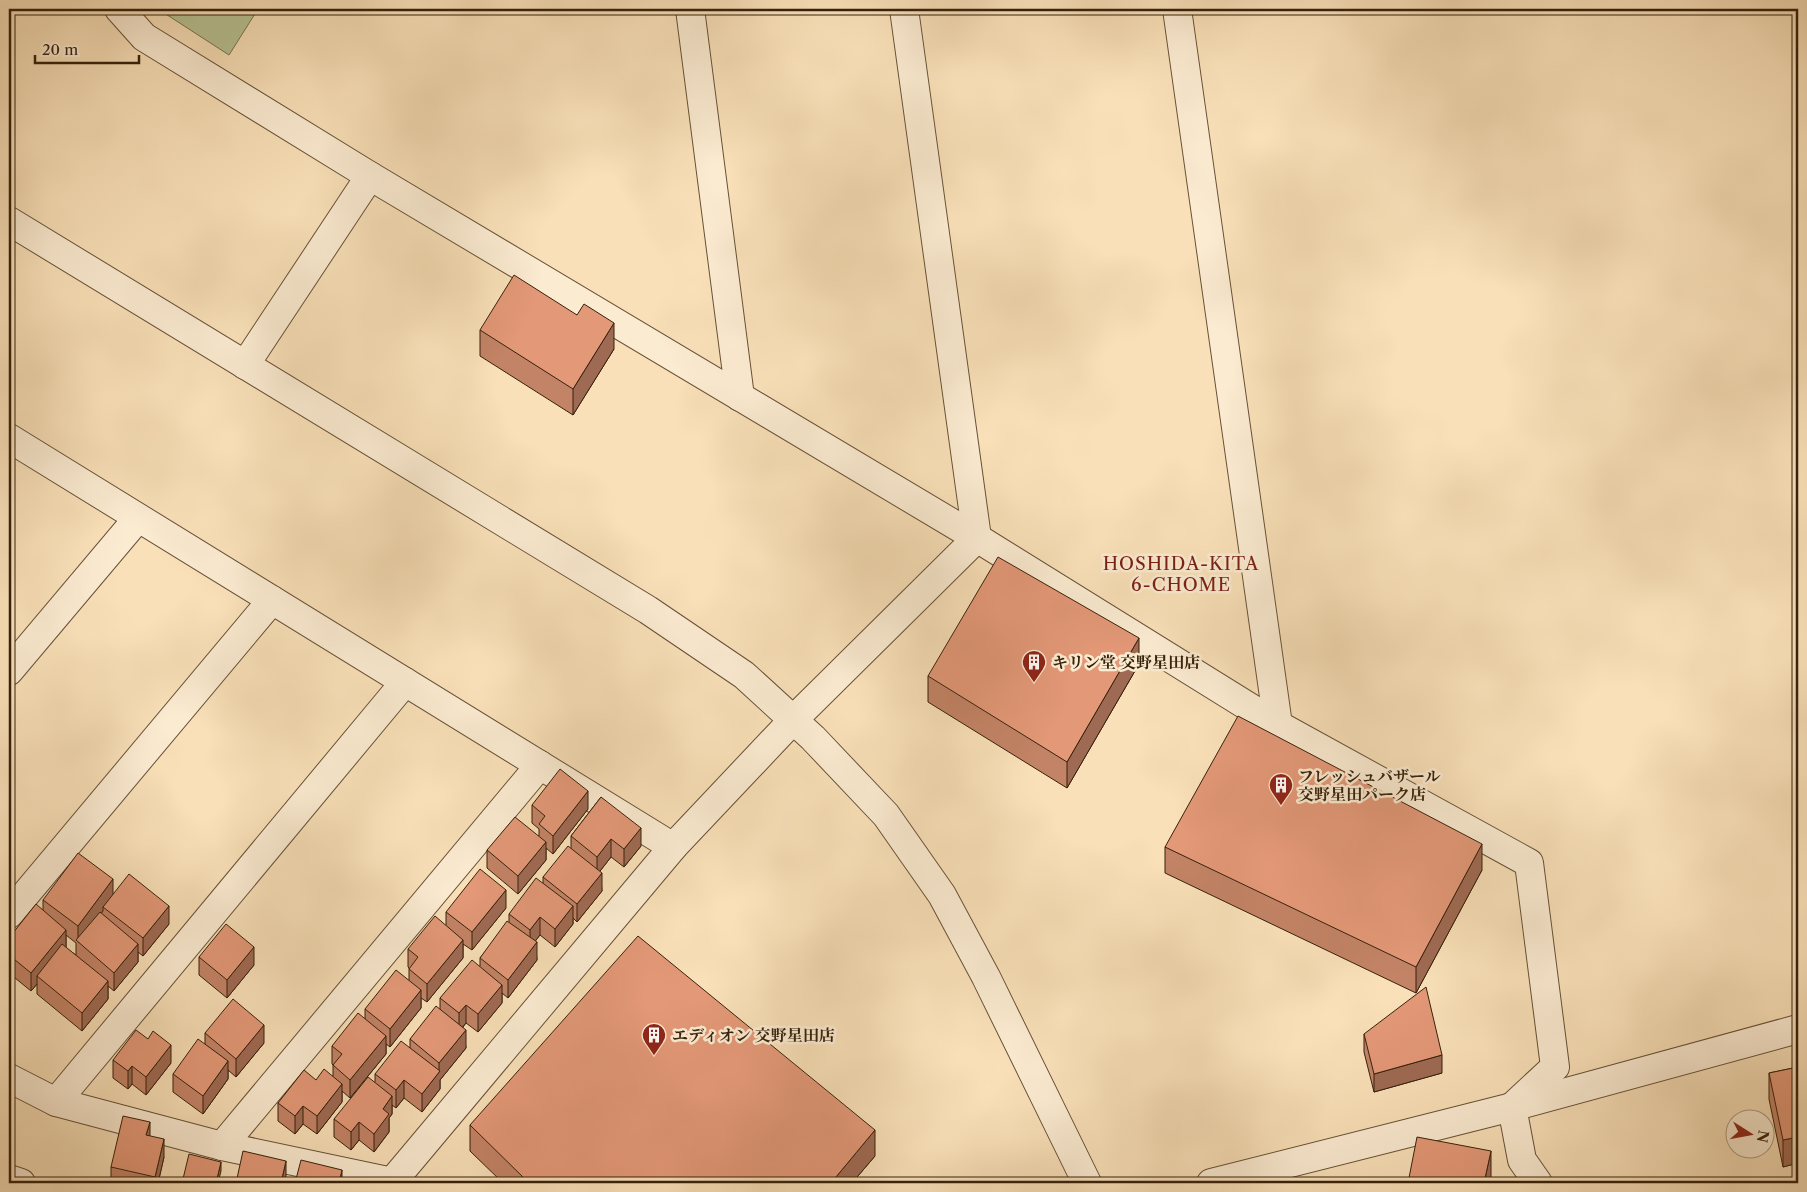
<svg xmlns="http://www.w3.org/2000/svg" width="1807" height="1192" font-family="'Libre Caslon Text','Noto Serif JP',serif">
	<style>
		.green { fill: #b8c394; stroke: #777250 }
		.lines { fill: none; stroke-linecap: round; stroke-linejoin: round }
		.minor-casing { stroke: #675137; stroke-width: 30 }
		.tertiary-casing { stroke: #675137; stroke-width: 30 }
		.minor { stroke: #fbebd1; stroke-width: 28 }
		.tertiary { stroke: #fbebd1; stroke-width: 28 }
		.wall { fill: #c38366; stroke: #36210c; fill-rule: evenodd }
		.shaded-wall { fill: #9f6a53; stroke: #36210c }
		.building { fill: #e39877; stroke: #36210c }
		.labels { text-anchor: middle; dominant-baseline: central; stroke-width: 5; stroke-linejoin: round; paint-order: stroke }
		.poi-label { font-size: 16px; font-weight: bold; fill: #36210c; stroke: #fbebd1; text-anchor: start }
		.neighbourhood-label { font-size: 18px; letter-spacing: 1px; fill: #7a1f14; stroke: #fbebd1 }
	</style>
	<rect width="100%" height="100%" fill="#f9e0b8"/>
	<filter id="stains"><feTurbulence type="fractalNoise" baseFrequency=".004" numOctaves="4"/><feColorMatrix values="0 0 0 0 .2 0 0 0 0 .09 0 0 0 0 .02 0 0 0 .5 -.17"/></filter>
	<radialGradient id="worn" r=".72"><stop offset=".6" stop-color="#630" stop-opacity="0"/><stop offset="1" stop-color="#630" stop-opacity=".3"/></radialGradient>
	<polygon class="green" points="158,9 258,9 229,55"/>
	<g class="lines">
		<g class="minor-casing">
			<g id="minor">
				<polyline points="119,9 144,37 370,176 977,538 1278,725 1529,863 1555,1067 1512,1107 1522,1160 1538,1183"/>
				<polyline points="690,9 740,397"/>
				<polyline points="1177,9 1278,725"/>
				<polyline points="245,365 370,176"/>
				<polyline points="9,438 673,847"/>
				<polyline points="9,671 138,518"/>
				<polyline points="9,914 272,600"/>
				<polyline points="9,1078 56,1102 222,1146 397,1183"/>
				<polyline points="56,1102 405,682"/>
				<polyline points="222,1146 540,765"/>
				<polyline points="9,1179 21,1183"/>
				<polyline points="392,1182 673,847 793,720 977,538 904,9"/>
			</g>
		</g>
		<g class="tertiary-casing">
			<g id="tertiary">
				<polyline points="9,221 648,610 744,675 813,738 886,815 942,895 986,977 1087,1183"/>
				<polyline points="1211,1183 1512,1107 1798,1029"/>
			</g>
		</g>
		<use href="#minor" class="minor"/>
		<use href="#tertiary" class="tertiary"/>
	</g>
	<g class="wall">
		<polygon points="577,315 614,349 573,415 480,356 480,330"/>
		<polygon points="1139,664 1067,788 928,702 928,676"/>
		<polygon points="601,797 641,846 624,867 611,857 600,871 602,891 577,922 573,918 573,924 555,947 540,935 535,941 537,960 508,998 502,993 502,1003 478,1032 466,1023 463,1027 466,1048 440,1080 440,1089 422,1112 404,1098 396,1108 392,1105 392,1114 389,1118 389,1132 374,1152 359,1140 351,1150 334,1137 334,1119 375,1082 375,1074 410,1048 410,1039 440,1009 440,998 480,966 480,958 509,922 509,914 543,883 543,877 571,849 571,836"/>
		<polygon points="532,805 588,809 553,854 546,848 546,860 518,894 487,868 487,850 539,836 539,829 532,823"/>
		<polygon points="1165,847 1482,870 1416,993 1165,873"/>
		<path d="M113,894L169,924L143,956L138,952V962L114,991L108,986V999L82,1031L37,994V984L31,991L9,973V938L43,910V900ZM66,935L76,943V955L66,948Z"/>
		<polygon points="506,908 472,950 463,944 463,958 427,1002 421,998 421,1008 390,1047 386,1044 386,1054 350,1098 342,1091 342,1102 317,1134 303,1124 295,1134 278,1121 278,1103 316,1080 333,1076 333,1065 332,1064 332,1046 365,1019 365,1009 409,980 409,968 408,967 408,949 446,925 446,912"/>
		<polygon points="199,957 254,965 227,998 199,975"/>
		<polygon points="205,1033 264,1043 236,1077 228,1070 228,1079 203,1114 173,1092 173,1074 205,1044"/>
		<polygon points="1364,1034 1442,1073 1374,1092 1364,1052"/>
		<polygon points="113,1060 171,1063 146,1095 132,1084 128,1089 113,1078"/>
		<polygon points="1798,1067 1798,1163 1783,1167 1769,1099 1769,1073"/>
		<polygon points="470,1125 875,1156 852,1183 503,1183 470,1151"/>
		<polygon points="164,1157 158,1183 111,1183 111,1167"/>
	</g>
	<g class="shaded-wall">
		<polygon points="614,323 614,349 573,415 573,389"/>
		<polygon points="1139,638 1139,664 1067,788 1067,762"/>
		<polygon points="588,791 588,809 553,854 553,836"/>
		<polygon points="641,828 641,846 624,867 624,849"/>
		<polygon points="611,839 611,857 597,875 597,857"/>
		<polygon points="546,842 546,860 518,894 518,876"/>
		<polygon points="1482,844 1482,870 1416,993 1416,967"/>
		<polygon points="602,873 602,891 577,922 577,904"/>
		<polygon points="113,879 113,897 103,907 103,911 79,943 78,942 78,926"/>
		<polygon points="506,890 506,908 472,950 472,932"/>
		<polygon points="169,906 169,924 143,956 143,938"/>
		<polygon points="573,906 573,924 555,947 555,929"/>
		<polygon points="540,917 540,935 530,948 530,930"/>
		<polygon points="66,930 66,948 37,976 37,984 31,991 31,973"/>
		<polygon points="463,940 463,958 427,1002 427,984"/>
		<polygon points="537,942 537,960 508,998 508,980"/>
		<polygon points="138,944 138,962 114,991 114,973"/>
		<polygon points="254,947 254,965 227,998 227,980"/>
		<polygon points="108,981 108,999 82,1031 82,1013"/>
		<polygon points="502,985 502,1003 478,1032 478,1014"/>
		<polygon points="421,990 421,1008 390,1047 390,1029"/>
		<polygon points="466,1005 466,1023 459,1031 459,1013"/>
		<polygon points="264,1025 264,1043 236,1077 236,1059"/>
		<polygon points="466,1030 466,1048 440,1080 440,1089 422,1112 422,1094 439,1072 439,1063"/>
		<polygon points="386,1036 386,1054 350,1098 350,1080"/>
		<polygon points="171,1045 171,1063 146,1095 146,1077"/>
		<polygon points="1442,1055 1442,1073 1374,1092 1374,1074"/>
		<polygon points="228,1061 228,1079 203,1114 203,1096"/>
		<polygon points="132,1066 132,1084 128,1089 128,1071"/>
		<polygon points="404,1080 404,1098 396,1108 396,1090"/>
		<polygon points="342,1084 342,1102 317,1134 317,1116"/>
		<polygon points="392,1096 392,1114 389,1118 389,1132 374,1152 374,1134 383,1109"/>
		<polygon points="303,1106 303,1124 295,1134 295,1116"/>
		<polygon points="150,1122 150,1140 146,1135"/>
		<polygon points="359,1122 359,1140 351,1150 351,1132"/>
		<polygon points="875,1130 875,1156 852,1183 831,1183"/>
		<polygon points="1798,1137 1798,1163 1783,1167 1783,1140"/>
		<polygon points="164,1139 164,1157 158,1183 155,1183 155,1177"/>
		<polygon points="1491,1151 1491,1183 1484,1183"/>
		<polygon points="286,1161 286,1179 285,1183 281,1183"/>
		<polygon points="221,1162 221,1171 218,1183 216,1183"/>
		<polygon points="342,1170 342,1183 339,1183"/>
	</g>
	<g class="building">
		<polygon points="514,275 577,315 584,304 614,323 573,389 480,330"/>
		<polygon points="998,557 1139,638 1067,762 928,676"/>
		<polygon points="1238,716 1482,844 1416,967 1165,847"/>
		<polygon points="560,769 588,791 553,836 539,824 545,816 532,805"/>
		<polygon points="601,797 641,828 624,849 611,839 597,857 571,836"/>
		<polygon points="515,817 546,842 518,876 487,850"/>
		<polygon points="568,846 602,873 577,904 543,877"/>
		<polygon points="78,853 113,879 78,926 43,900"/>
		<polygon points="480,869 506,890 472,932 446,912"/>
		<polygon points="129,874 169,906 143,938 103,907"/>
		<polygon points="536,878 573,906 555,929 540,917 530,930 509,914"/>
		<polygon points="36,904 66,930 31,973 9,955 9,938"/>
		<polygon points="100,912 138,944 114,973 76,940"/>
		<polygon points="435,916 463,940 427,984 409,969 418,957 408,949"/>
		<polygon points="507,921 537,942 508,980 480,958"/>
		<polygon points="226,924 254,947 227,980 199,957"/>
		<polygon points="638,936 875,1130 831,1183 529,1183 470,1125"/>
		<polygon points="62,944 108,981 82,1013 37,976"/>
		<polygon points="472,960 502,985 478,1014 466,1005 459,1013 440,998"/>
		<polygon points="396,970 421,990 390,1029 365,1009"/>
		<polygon points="1426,987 1442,1055 1374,1074 1364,1034"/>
		<polygon points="233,999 264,1025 236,1059 205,1033"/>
		<polygon points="436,1006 466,1030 439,1063 410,1039"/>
		<polygon points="358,1013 386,1036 350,1080 333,1065 342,1054 332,1046"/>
		<polygon points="136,1030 148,1039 153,1031 171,1045 146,1077 132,1066 128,1071 113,1060"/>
		<polygon points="198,1039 228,1061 203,1096 173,1074"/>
		<polygon points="401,1041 440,1071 422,1094 404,1080 396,1090 375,1074"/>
		<polygon points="1798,1067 1798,1137 1783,1140 1769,1073"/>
		<polygon points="324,1069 342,1084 317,1116 303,1106 295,1116 278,1103 304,1070 316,1080"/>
		<polygon points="368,1077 392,1096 383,1109 389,1114 374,1134 359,1122 351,1132 334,1119"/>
		<polygon points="123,1116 150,1122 146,1135 164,1139 155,1177 111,1167"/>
		<polygon points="1417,1137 1491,1151 1484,1183 1408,1183"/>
		<polygon points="243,1151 286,1161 281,1183 236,1183"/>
		<polygon points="189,1154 221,1162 216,1183 182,1183"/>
		<polygon points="301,1160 342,1170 339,1183 295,1183"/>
	</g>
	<defs>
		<g id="building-pin" transform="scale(1.25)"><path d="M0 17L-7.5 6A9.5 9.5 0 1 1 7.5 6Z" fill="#8f2418" stroke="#fbebd1"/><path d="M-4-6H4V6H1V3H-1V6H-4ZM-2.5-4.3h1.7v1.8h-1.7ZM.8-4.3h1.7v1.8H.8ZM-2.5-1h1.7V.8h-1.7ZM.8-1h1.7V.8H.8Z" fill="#fff"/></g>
	</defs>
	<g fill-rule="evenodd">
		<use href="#building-pin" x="1034" y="662"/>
		<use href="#building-pin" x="1281" y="785"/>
		<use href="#building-pin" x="654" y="1035"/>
	</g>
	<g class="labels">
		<g class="poi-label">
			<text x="1052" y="662">キリン堂 交野星田店</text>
			<text x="1298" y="776">フレッシュバザール<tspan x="1298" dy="18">交野星田パーク店</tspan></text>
			<text x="672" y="1035">エディオン 交野星田店</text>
		</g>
		<g class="neighbourhood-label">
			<text x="1181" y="564">HOSHIDA-KITA<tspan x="1181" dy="21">6-CHOME</tspan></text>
		</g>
	</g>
	<rect width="1807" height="1192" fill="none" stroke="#f9e0b8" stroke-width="30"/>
	<rect x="10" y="10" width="1787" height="1172" fill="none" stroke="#36210c" stroke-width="2.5"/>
	<rect x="15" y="15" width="1777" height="1162" fill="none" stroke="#36210c"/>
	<g transform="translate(1750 1134) rotate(101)"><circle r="24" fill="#fbebd1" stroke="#ac9a82"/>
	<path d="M0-4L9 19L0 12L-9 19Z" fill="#8f2418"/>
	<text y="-8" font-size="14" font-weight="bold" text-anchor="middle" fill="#36210c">N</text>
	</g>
	<path d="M35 55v8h104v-8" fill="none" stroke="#36210c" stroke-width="2.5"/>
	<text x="42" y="55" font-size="15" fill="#36210c" stroke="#fbebd1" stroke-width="4" paint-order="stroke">20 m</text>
	<rect width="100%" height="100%" filter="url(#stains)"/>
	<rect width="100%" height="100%" fill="url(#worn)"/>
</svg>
